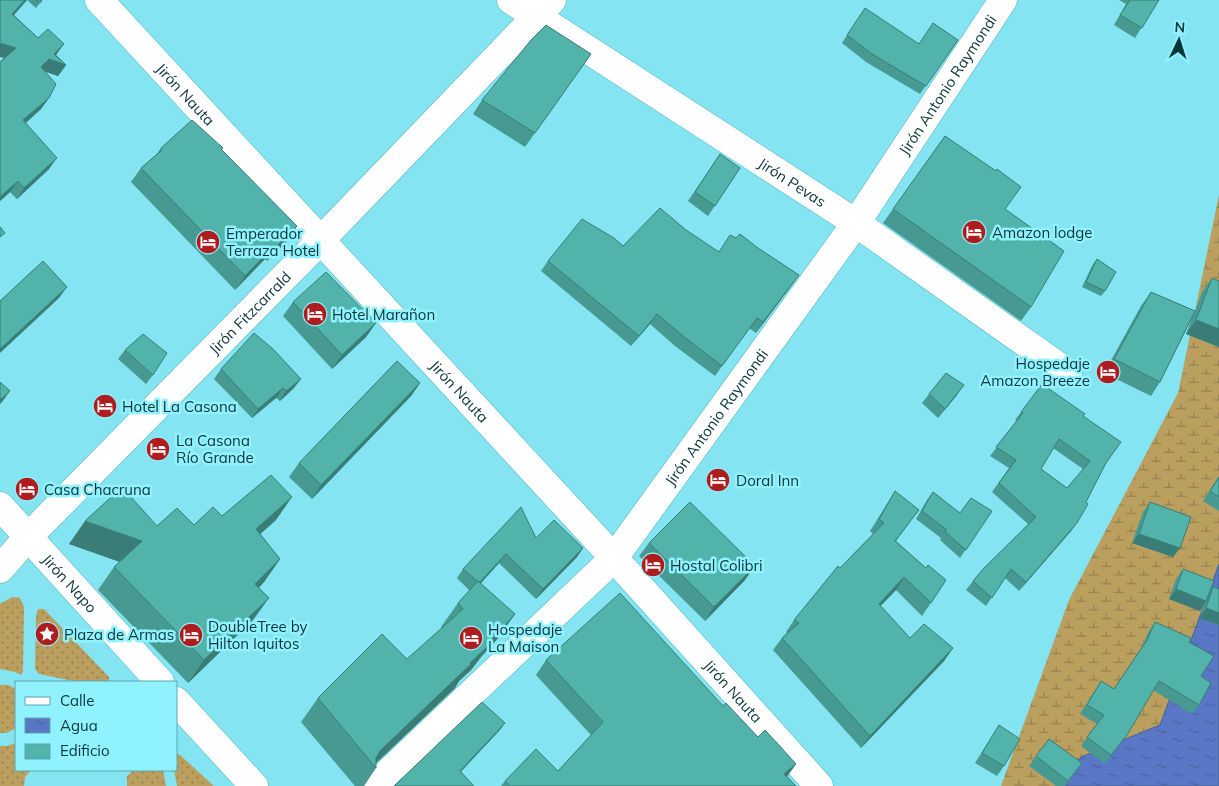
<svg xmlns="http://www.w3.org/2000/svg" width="1219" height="786" font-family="Mulish,sans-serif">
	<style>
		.grass { fill: url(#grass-dots) }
		.wetland { fill: url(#wetland-marsh) }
		.water { fill: url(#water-ripples); stroke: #42639b }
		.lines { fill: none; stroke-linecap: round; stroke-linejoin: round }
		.minor-casing { stroke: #51b3c0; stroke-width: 29 }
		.secondary-casing { stroke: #51b3c0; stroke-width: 29 }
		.minor { stroke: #fff; stroke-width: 28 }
		.secondary { stroke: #fff; stroke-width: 28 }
		.wall { fill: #469a91; fill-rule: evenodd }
		.shaded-wall { fill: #397d76 }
		.building { fill: #51b3a9; stroke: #397d76; fill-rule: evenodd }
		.labels { text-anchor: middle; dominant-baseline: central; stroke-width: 5; stroke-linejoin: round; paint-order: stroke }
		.street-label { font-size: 15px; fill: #09353a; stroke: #91f2ff }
		.poi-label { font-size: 15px; fill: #09353a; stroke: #91f2ff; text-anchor: start }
	</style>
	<defs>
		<pattern id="grass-dots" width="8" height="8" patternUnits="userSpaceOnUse" patternTransform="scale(1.25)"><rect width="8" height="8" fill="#ba9f5f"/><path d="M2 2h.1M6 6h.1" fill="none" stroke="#95824f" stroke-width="1.8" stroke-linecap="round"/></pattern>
		<pattern id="wetland-marsh" width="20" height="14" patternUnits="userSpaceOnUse" patternTransform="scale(1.25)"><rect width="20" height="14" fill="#ba9f5f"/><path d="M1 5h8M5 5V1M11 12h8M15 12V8" fill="none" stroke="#95824f"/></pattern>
		<pattern id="water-ripples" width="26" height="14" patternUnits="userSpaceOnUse" patternTransform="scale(1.25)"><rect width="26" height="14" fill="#5a77c5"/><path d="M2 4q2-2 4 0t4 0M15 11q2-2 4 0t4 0" fill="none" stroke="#4962a1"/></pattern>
	</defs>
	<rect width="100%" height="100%" fill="#84e4f1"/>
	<g class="grass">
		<polygon points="12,597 20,598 24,607 23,671 21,675 15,672 0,669 0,604"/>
		<polygon points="38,609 44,609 109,677 109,682 78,682 39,674 35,669 36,615"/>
		<polygon points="0,685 8,685 16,689 16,728 7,733 0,733"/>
		<polygon points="16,743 16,770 31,770 25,777 24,786 0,786 0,746 7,746"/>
		<polygon points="176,753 180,755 214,786 177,786 174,770 176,770"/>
		<polygon points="134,770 163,770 166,786 127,786 127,776"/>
	</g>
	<polygon class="wetland" points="1219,195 1219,786 1001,786 1069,600 1178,393"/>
	<polygon class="water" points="1219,564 1219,786 1063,786 1081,757 1160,725"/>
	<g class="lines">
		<g class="minor-casing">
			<g id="minor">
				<path id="s1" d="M99,0L614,558L819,786"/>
				<path id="s2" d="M511,0L856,223L1068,373"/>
				<path id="s3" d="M0,506L160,682"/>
				<polyline points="176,701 254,786"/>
				<path id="s4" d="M374,786L614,558L856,223L1003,0"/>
			</g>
		</g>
		<g class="secondary-casing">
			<g id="secondary">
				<path id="s5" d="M0,569L28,537L320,241L552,0"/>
			</g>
		</g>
		<use href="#minor" class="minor"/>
		<use href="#secondary" class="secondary"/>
	</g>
	<g class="wall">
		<polygon points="0,0 42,0 36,8 27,0 14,15 66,65 58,76 46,72 49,98 41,109 26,123 49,169 17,199 10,192 0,201 0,62 4,58"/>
		<polygon points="1119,0 1159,0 1135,38 1114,25 1126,4"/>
		<polygon points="865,8 919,44 958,40 920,94 866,62 842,43"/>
		<polygon points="591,54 525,147 473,114 482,100"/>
		<polygon points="945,136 1006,209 1031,307 1021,321 883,223"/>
		<polygon points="161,148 221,150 297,226 288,240 267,261 265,259 235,290 131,182 141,168 156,155"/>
		<polygon points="720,154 740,168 708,216 688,201"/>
		<polygon points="686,230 718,252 791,286 756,333 749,328 715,376 675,346 650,324 631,346 541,271 548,261 623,246"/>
		<polygon points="1097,259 1105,291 1101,296 1082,287 1093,264"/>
		<polygon points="1212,278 1219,281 1219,347 1186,334 1192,318 1160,382 1151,396 1104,373 1141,306 1151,292 1195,311 1202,292"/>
		<polygon points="293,302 376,323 366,337 332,369 283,316"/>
		<polygon points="125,350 153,375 146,384 118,359"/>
		<polygon points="221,369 294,388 280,401 276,398 252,418 214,379"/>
		<polygon points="420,383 411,396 312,499 289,477 299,463"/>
		<polygon points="929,394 957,395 938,418 922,403"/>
		<path d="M1021,412L1083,416L1106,463L1071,531L1019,591L1005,578L986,606L966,590L973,581L1028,524L992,492L1009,468L990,456L1017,421L1015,420ZM1053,448L1083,469L1067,488L1041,469Z"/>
		<polygon points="1219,476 1219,511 1203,501"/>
		<polygon points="895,491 910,522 896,541 926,568 946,580 922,616 896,590 880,606 910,638 953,648 944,661 861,748 773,650 782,638 787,633 786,632 794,620 840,568 873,534 870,531 887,504"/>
		<polygon points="933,492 960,513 992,511 960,558 940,540 941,538 916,519 927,500"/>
		<polygon points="1150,502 1180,548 1173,557 1132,543 1143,512"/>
		<polygon points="222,516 276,520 260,534 280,559 264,582 259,588 253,620 188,683 98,590 114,567 120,562 69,544 157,526 194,525"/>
		<polygon points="536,538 583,548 577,557 536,599 499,563 481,583 498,638 481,657 471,670 459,681 455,688 376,763 376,768 364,786 355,786 301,722 318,698 407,659 442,628 441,627 458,603 470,591 457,578 463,569"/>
		<polygon points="649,543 745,580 705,621 639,556"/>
		<polygon points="1183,569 1209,593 1213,587 1219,589 1219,625 1200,618 1204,604 1200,611 1169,599 1176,579"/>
		<polygon points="1155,622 1189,642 1201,676 1199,705 1192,714 1153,690 1127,735 1105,764 1081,746 1097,724 1080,714 1101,681 1114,689 1141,649 1149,631"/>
		<polygon points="546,660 723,706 758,737 796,764 787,776 796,786 501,786 505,781 558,771 591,735 536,675"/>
		<polygon points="999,725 1004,766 997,776 975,763"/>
		<polygon points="1036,756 1075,773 1065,786 1056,786 1029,766"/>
	</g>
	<g class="shaded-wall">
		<polygon points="25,0 27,0 5,25 12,14"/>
		<polygon points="0,43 16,48 8,59 0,57"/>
		<polygon points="64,44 56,55 66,65 58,76 41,70 41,67"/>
		<polygon points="49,98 41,109 16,131 23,120"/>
		<polygon points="57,158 49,169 17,199 24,188"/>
		<polygon points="18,181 10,192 0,201 0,197"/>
		<polygon points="297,226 288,240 267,261 276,247"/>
		<polygon points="275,245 265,259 235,290 245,276"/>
		<polygon points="799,275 791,286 756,333 763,322"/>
		<polygon points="67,287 59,298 0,353 0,349"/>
		<polygon points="657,314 650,324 631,346 639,336"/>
		<polygon points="1196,320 1219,329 1219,347 1186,334"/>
		<polygon points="376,323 366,337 332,369 342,355"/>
		<polygon points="301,379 294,388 280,401 286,391"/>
		<polygon points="420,383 411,396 312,499 321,485"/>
		<polygon points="964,385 957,395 938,418 945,409"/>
		<polygon points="283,388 276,398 252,418 258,409"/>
		<polygon points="10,391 2,402 0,404 0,400"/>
		<polygon points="292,497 276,520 240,552 256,529"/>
		<polygon points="85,521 142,541 126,564 69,544"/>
		<polygon points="1077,523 1071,531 1019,591 1026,582"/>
		<polygon points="1139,534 1180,548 1173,557 1132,543"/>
		<polygon points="583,548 577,557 536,599 543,589"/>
		<polygon points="506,554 499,563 472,593 479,583"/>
		<polygon points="280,559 264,582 239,607 255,584"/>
		<polygon points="755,566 745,580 705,621 714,607"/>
		<polygon points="904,577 896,590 870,617 879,604"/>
		<polygon points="1176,589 1206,601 1200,611 1169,599"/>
		<polygon points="269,598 253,620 188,683 204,660"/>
		<polygon points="1206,608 1219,613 1219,625 1200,618"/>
		<polygon points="515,614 498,638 481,657 471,670 459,681 455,688 374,765 372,762 380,751 470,663"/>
		<polygon points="953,648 944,661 861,748 870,736"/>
		<polygon points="505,723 500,730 455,778 460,771"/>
		<polygon points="796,764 786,778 784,774"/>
	</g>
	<g class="building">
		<polygon points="0,0 25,0 12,14 38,38 48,29 64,44 54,54 66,65 49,59 41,67 56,84 49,98 23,120 57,158 24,188 18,181 0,197 0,62 16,48 0,43"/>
		<polygon points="36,0 42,0 40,3"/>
		<polygon points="1130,0 1159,0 1142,28 1120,15"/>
		<polygon points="865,8 919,44 933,23 958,40 926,86 872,54 847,35"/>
		<polygon points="546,25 591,54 535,133 482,100 531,40"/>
		<polygon points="192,120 223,148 221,149 297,226 276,247 275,245 245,276 141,168 162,150 161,148"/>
		<polygon points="945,136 996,171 997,169 1021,187 1005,209 1064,251 1031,307 893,209"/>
		<polygon points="720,154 740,168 715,206 695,192"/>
		<polygon points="660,208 686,230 719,252 730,235 736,238 740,234 758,248 799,275 763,322 757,318 722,366 683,336 657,314 639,336 548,261 582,219 614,238 623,246"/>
		<polygon points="0,227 5,233 0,237"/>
		<polygon points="1097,259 1116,272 1105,291 1086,282"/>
		<polygon points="43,261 67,287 0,349 0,301"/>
		<polygon points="326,272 376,323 342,355 293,302"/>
		<polygon points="1212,278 1219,281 1219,329 1196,320"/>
		<polygon points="1151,292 1195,311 1160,382 1114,359"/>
		<polygon points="254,333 273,349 301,379 286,391 283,388 258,409 221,369"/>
		<polygon points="143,334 167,353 153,375 125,350"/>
		<polygon points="397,361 420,383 321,485 299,463"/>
		<polygon points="946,373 964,385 945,409 929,394"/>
		<polygon points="0,382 10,391 0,400"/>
		<path d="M1042,384L1085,414L1083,416L1121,442L1106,463L1086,502L1088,504L1077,523L1026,582L1011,569L992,598L973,581L983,569L1036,517L999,483L1016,460L996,447L1023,413L1021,412ZM1059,439L1090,461L1067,488L1041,469Z"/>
		<polygon points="271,475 292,497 256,529 280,559 255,584 269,598 204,660 114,567 142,541 85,521 122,487 157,526 177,508 194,525 213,507 222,516"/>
		<polygon points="1219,477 1219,497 1210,491"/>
		<polygon points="895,491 919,510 895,541 926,568 928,565 946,580 931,603 904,577 879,604 910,638 924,624 953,648 870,736 782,638 799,623 794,620 838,566 840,568 884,523 879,519"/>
		<polygon points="933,492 960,513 971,498 992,511 966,550 945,532 947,530 922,511"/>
		<polygon points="690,502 755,566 714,607 649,543"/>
		<polygon points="1150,502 1191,517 1180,548 1139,534"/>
		<polygon points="521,507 536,538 554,520 583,548 543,589 506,554 480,582 478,581 478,582 463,569"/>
		<polygon points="1183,569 1214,581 1206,601 1176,589"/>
		<polygon points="478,581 515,614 487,645 488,646 470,663 471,664 380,751 376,758 376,768 318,698 382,634 407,659 463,609 458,603"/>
		<polygon points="1213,587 1219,589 1219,613 1206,608"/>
		<polygon points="620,593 723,706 726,703 758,737 765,730 778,744 796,764 784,774 796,786 510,786 505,781 536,749 558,771 603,722 546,660"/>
		<polygon points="1155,622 1191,638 1189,642 1214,656 1201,676 1211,683 1199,705 1159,681 1127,735 1111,755 1087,737 1104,715 1087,705 1101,681 1114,689 1147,640"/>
		<polygon points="482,702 505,723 460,771 474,786 394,786"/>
		<polygon points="999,725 1020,739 1004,766 982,753"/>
		<polygon points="1049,739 1082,763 1068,781 1036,756"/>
	</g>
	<defs>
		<g id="hotel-disc" transform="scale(1.25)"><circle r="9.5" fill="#ae1c1e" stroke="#91f2ff"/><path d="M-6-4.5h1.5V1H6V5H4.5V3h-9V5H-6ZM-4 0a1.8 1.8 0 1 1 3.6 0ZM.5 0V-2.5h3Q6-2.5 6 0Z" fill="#fff"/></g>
		<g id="sight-disc" transform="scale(1.25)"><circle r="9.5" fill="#ae1c1e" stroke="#91f2ff"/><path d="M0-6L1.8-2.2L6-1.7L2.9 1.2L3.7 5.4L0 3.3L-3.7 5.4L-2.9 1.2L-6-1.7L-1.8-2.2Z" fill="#fff"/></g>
	</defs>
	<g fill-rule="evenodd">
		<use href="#hotel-disc" x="974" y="232"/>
		<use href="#hotel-disc" x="208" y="242"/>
		<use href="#hotel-disc" x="315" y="314"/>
		<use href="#hotel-disc" x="1108" y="372"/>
		<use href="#hotel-disc" x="105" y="406"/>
		<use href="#hotel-disc" x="158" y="449"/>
		<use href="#hotel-disc" x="718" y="480"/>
		<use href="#hotel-disc" x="27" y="489"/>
		<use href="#hotel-disc" x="653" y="565"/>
		<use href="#sight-disc" x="47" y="634"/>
		<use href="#hotel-disc" x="191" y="635"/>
		<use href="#hotel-disc" x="471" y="638"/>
	</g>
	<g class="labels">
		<g class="street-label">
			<text stroke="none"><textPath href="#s4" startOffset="910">Jirón Antonio Raymondi</textPath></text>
			<text stroke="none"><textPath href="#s1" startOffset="128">Jirón Nauta</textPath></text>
			<text stroke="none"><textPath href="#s2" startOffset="335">Jirón Pevas</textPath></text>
			<text stroke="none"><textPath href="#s5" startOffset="358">Jirón Fitzcarrald</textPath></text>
			<text stroke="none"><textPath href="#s1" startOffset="532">Jirón Nauta</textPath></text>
			<text stroke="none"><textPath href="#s4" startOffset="505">Jirón Antonio Raymondi</textPath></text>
			<text stroke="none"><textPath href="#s3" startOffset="104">Jirón Napo</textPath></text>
			<text stroke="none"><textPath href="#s1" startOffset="938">Jirón Nauta</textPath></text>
		</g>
		<g class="poi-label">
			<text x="992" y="232">Amazon lodge</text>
			<text x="226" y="233">Emperador<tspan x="226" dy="17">Terraza Hotel</tspan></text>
			<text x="332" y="314">Hotel Marañon</text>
			<text x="1090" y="363" text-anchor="end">Hospedaje<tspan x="1090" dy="17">Amazon Breeze</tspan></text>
			<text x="122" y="406">Hotel La Casona</text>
			<text x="176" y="440">La Casona<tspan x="176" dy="17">Río Grande</tspan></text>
			<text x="736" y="480">Doral Inn</text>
			<text x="44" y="489">Casa Chacruna</text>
			<text x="670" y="565">Hostal Colibri</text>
			<text x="208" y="626">DoubleTree by<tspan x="208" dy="17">Hilton Iquitos</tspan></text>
			<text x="488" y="629">Hospedaje<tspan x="488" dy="17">La Maison</tspan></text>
			<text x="64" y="634">Plaza de Armas</text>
		</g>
	</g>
	<rect x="15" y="681" width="162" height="90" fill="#91f2ff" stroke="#5ba6b0"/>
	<rect x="25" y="697" width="25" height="8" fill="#ffffff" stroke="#5ba6b0"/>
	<text x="60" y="706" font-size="15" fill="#09353a">Calle</text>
	<rect x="25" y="718" width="25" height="15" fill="url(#water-ripples)" stroke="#5ba6b0"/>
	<text x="60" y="731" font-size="15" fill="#09353a">Agua</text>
	<rect x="25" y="744" width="25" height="15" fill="#51b3a9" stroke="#5ba6b0"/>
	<text x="60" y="756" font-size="15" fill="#09353a">Edificio</text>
	<g transform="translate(1179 40) rotate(4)" stroke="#91f2ff" stroke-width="4" paint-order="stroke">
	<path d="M0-4L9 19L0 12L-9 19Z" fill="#09353a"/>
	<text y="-8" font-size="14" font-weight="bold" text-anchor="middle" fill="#09353a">N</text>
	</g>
</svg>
